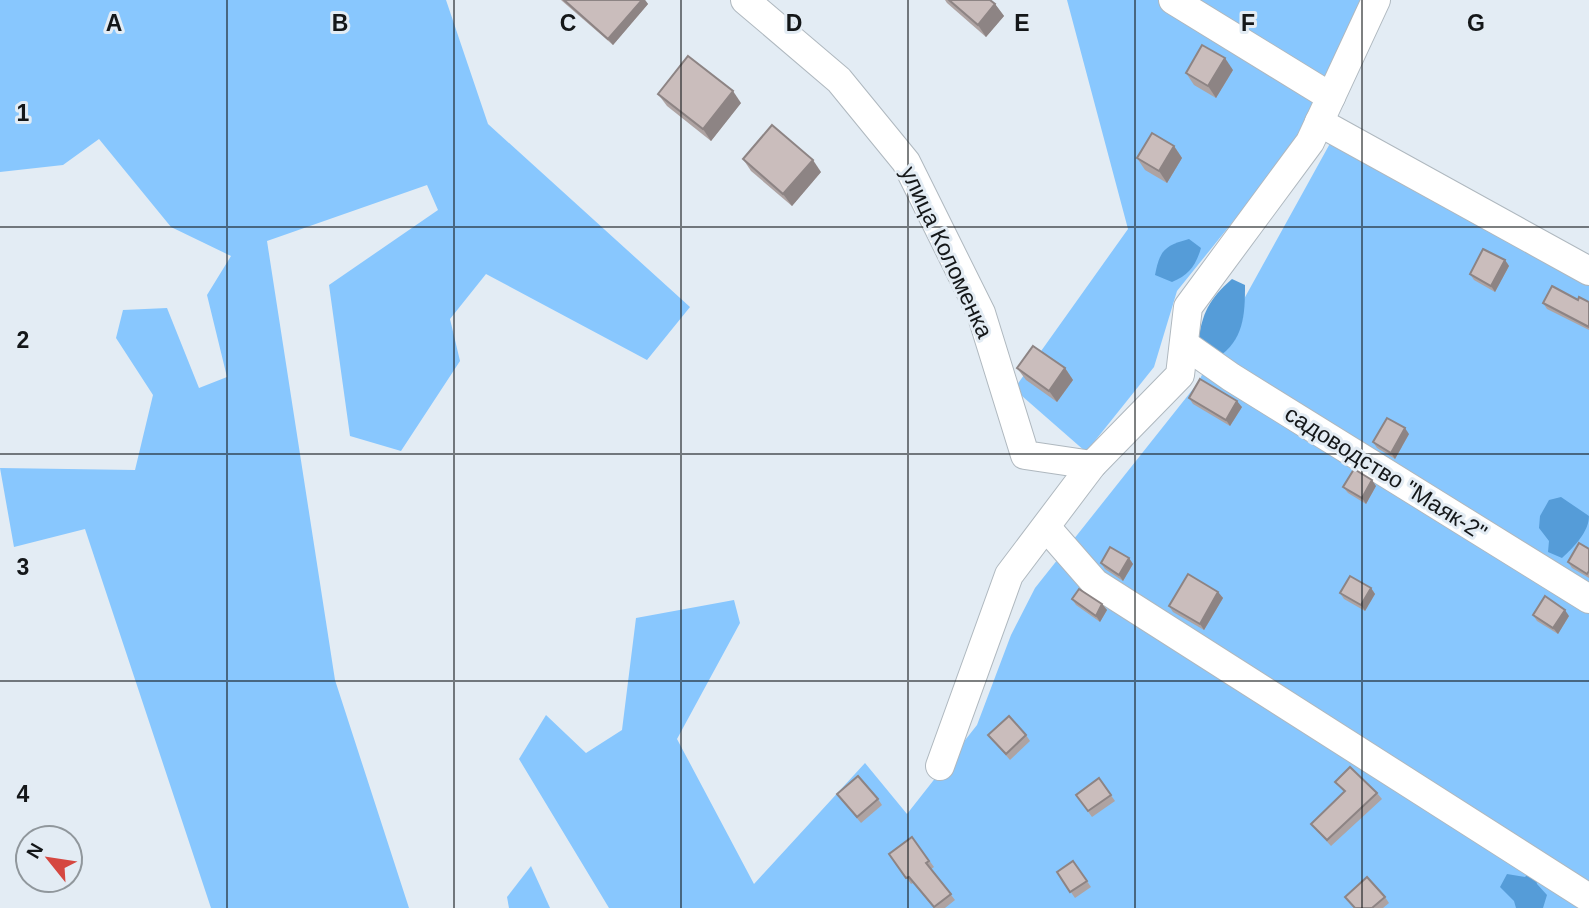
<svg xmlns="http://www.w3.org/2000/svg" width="1589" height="908" font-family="Helvetica,sans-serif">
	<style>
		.green { fill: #88c7fe }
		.water { fill: #559cd8 }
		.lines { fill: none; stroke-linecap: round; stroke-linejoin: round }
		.minor-casing { stroke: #afb8bf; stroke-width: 30 }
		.minor { stroke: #fff; stroke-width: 28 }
		.wall { fill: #aea3a2 }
		.shaded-wall { fill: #8d8484 }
		.building { fill: #cabdbc; stroke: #8d8484; stroke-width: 2 }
		.grid { fill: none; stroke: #141719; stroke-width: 2; stroke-opacity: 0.55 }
		.labels { text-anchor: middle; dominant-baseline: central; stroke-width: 6; stroke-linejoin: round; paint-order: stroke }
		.street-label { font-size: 23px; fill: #141719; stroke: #e3ecf4 }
		.grid-label { font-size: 23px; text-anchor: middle; font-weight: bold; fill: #141719; stroke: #e3ecf4; stroke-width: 6; stroke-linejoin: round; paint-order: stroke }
	</style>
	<rect width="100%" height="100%" fill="#e3ecf4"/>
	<g class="green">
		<polygon points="0,0 446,0 488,124 690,307 647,360 486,274 450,319 460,361 401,451 350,436 329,285 438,210 427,185 267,241 335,680 409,908 211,908 85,529 14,547 0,468 135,470 153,395 116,338 123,310 167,308 199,388 227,377 207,295 231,256 171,227 99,139 63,165 0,172"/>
		<polygon points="1067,0 1363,0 1297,142 1177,291 1154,367 1086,452 1014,389 1128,229"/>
		<polygon points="1338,129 1589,272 1589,908 609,908 519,759 546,715 586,753 622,730 636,618 734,600 740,623 677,739 754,884 865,763 907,814 977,725 1011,635 1035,588 1197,384"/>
		<polygon points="531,866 550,908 509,908 507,897"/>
	</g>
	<g class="water">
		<path d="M1189,239L1201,248C1196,265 1189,275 1172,282L1155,275C1160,250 1164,246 1189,239Z"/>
		<path d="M1232,279L1245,285C1245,315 1244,340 1217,358L1198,343C1202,313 1209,299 1232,279Z"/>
		<path d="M1561,497L1589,516C1589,532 1573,548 1562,558L1548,552L1549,541L1539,528L1540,516L1549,500Z"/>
		<polygon points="1529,873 1536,878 1537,884 1547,895 1543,908 1516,908 1514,901 1500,887 1507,874 1525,877"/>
	</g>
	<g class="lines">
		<g class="minor-casing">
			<g id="minor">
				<polyline points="745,0 839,80 906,162 981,313 1025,455 1092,465"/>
				<polyline points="1173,0 1331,97"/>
				<polyline points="1319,122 1589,271"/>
				<polyline points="1184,344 1231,377 1589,599"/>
				<polyline points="1046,527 1095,583 1589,898"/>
				<polyline points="940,766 1009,575 1092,465 1180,375 1188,307 1310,142 1376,0"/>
			</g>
		</g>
		<use href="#minor" class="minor"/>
	</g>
	<g class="wall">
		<polygon points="561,0 645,0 648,4 613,45"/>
		<polygon points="945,0 990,0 995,4 1004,16 986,37 947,3"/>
		<polygon points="1233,70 1216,98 1194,85 1186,73"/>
		<polygon points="658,94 741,103 711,141 667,106"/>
		<polygon points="1174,146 1182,158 1167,183 1145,170 1137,158"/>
		<polygon points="743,159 821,172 792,206 751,171"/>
		<polygon points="1505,260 1509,266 1495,292 1474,280 1470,274"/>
		<polygon points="1578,300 1589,302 1589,330 1547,309 1543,303"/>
		<polygon points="1017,368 1065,368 1073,380 1057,402 1026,380"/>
		<polygon points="1189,398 1242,407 1230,426 1193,404"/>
		<polygon points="1409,434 1395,459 1377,448 1373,442"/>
		<polygon points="1376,486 1366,504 1348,493 1343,487"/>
		<polygon points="1589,549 1589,578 1572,568 1568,562"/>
		<polygon points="1129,558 1133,564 1123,581 1105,569 1101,563"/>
		<polygon points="1371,588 1375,594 1365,611 1344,599 1340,593"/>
		<polygon points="1218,592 1223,598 1204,630 1173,612 1169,606"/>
		<polygon points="1072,599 1102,604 1107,610 1100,622 1076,605"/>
		<polygon points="1533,615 1569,616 1558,634 1537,621"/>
		<polygon points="988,735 1026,735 1030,741 1010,760"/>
		<polygon points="1099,778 1115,801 1092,817 1076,795"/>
		<polygon points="1335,782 1377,793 1382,799 1331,846 1311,824 1344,792"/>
		<polygon points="837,794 878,799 882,805 861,823"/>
		<polygon points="912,837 934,867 931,869 955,900 945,908 934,908 913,883 911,884 889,854"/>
		<polygon points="1073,861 1091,887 1075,898 1057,872"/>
		<polygon points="1345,897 1385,897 1389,903 1383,908 1354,908"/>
	</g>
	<g class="shaded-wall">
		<polygon points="642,0 645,0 648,4 613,45 608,39"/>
		<polygon points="995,4 1004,16 986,37 978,25"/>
		<polygon points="1225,58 1233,70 1216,98 1208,86"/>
		<polygon points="733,91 741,103 711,141 703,129"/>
		<polygon points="1174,146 1182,158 1167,183 1159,171"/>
		<polygon points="813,160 821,172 792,206 783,194"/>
		<polygon points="1505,260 1509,266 1495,292 1491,286"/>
		<polygon points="1065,368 1073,380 1057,402 1049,391"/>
		<polygon points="1237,401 1242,407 1230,426 1226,420"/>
		<polygon points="1405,428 1409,434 1395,459 1391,453"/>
		<polygon points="1372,480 1376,486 1366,504 1362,498"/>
		<polygon points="1129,558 1133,564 1123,581 1119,575"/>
		<polygon points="1371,588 1375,594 1365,611 1361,605"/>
		<polygon points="1218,592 1223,598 1204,630 1200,624"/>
		<polygon points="1102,604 1107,610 1100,622 1096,616"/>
		<polygon points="1565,610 1569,616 1558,634 1553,628"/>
	</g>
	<g class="building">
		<polygon points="564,0 642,0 608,39"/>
		<polygon points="949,0 990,0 995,4 978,25"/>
		<polygon points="1202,45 1225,58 1208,86 1186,73"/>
		<polygon points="688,56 733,91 703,129 658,94"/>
		<polygon points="772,125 813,160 783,194 743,159"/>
		<polygon points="1152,133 1174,146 1159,171 1137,158"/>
		<polygon points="1483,249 1505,260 1491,286 1470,274"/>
		<polygon points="1552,286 1578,300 1579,297 1589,302 1589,327 1543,303"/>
		<polygon points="1033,346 1065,368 1049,391 1017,368"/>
		<polygon points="1200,379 1237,401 1226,420 1189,398"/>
		<polygon points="1387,418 1405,428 1391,453 1373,442"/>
		<polygon points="1354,469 1372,480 1362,498 1343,487"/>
		<polygon points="1579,543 1589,549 1589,571 1587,574 1568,562"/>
		<polygon points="1110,547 1129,558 1119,575 1101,563"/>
		<polygon points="1188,574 1218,592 1200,624 1169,606"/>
		<polygon points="1350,576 1371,588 1361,605 1340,593"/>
		<polygon points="1079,589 1102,604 1096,616 1072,599"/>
		<polygon points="1545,596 1565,610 1553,628 1533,615"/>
		<polygon points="1009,716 1026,735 1006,754 988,735"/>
		<polygon points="1350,767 1377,793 1327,840 1311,824 1345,791 1335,782"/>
		<polygon points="858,776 878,799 857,817 837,794"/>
		<polygon points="1099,778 1111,795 1088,811 1076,795"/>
		<polygon points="912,837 929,861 926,863 951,894 934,907 909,877 906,878 889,854"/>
		<polygon points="1073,861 1087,881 1070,892 1057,872"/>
		<polygon points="1367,877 1385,897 1372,908 1355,908 1345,897"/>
	</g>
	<path class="grid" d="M227,0V908M454,0V908M681,0V908M908,0V908M1135,0V908M1362,0V908M0,227H1589M0,454H1589M0,681H1589"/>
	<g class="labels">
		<g class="street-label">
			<text transform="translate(947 252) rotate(65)">улица Коломенка</text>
			<text transform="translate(1386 473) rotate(32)">садоводство "Маяк-2"</text>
		</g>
	</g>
	<g class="grid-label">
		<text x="114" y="31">A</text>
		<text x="340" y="31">B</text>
		<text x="568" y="31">C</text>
		<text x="794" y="31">D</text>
		<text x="1022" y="31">E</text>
		<text x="1248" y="31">F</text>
		<text x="1476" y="31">G</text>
		<text x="23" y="121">1</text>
		<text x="23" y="348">2</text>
		<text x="23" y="575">3</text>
		<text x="23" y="802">4</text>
	</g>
	<g transform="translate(49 859) rotate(300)"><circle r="33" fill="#e3ecf4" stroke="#90979c" stroke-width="2"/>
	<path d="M0-5L12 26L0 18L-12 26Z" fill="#d54740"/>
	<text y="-10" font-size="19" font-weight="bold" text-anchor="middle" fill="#141719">N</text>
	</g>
</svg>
